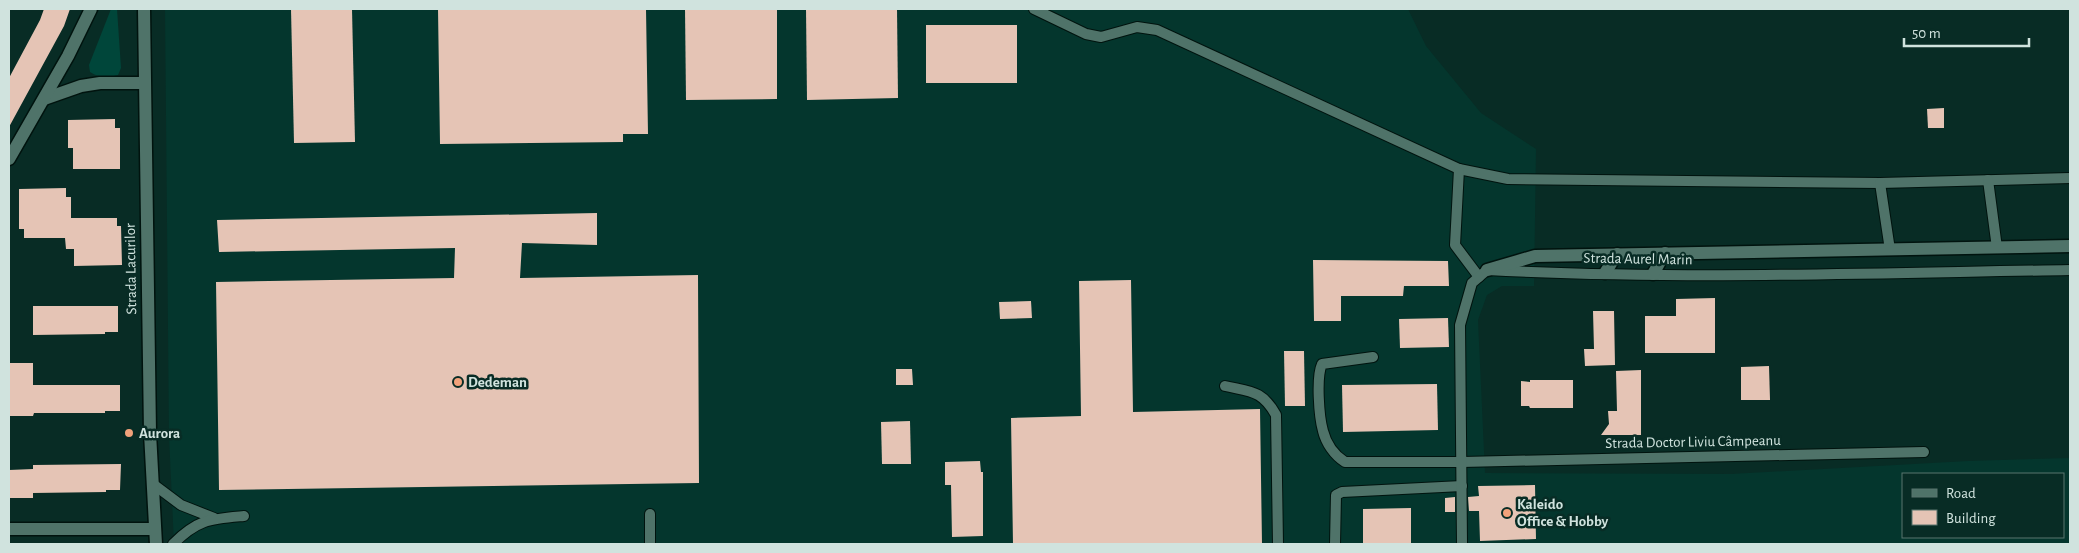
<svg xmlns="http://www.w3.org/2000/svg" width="2079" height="553" font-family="'Alegreya Sans',sans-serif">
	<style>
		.built { fill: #04362d; fill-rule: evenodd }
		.green { fill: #00463a }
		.building { fill: #e5c4b5 }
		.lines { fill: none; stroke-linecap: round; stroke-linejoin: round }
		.service-casing { stroke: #00130e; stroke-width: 12 }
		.minor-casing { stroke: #00130e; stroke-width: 15 }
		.tertiary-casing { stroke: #00130e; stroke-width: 15 }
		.service { stroke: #4f7369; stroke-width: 10 }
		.minor { stroke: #4f7369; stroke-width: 12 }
		.tertiary { stroke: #4f7369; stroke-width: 12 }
		.poi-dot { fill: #f1a27b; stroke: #082c25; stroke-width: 2 }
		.labels { text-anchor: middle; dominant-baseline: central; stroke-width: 5; stroke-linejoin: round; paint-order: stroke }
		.street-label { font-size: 15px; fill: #d0e3de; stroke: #082c25 }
		.poi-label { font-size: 15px; font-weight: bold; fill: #d0e3de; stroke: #082c25; text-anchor: start }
	</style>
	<rect width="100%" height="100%" fill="#082c25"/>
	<path class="built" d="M165,9H1408L1426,46L1481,113L1536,149L1534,286H1502L1487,295L1478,320L1485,473L1731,474L1968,461L2070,458V544H174L169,436ZM1903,474H2063V537H1903Z"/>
	<path class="green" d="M111,9H117L121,68L118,75C108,78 99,78 90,72L89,65Z"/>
	<g class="building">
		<polygon points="44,9 70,9 64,26 9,127 9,78 40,20"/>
		<polygon points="291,9 352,9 355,142 294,143"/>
		<polygon points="438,9 646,9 648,134 623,134 623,142 440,144"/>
		<polygon points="685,9 777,9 777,99 686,100"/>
		<polygon points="806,9 897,9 898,98 807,100"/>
		<rect x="926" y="25" width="91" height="58"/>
		<polygon points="1944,108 1944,128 1928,128 1927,109"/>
		<polygon points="115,119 115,128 120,128 120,169 73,169 73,148 68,148 68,120"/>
		<polygon points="66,188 66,197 71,197 71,218 117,218 117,226 121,226 122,265 74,266 74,249 66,249 65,238 24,238 24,229 19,229 19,189"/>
		<polygon points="597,213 597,245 522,243 520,278 698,275 699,483 219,490 216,282 454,278 455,248 219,252 217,220"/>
		<polygon points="1313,260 1448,261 1449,286 1404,286 1403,296 1341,296 1341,321 1314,321"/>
		<polygon points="1131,280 1133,412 1260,409 1262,544 1013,544 1011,418 1081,416 1079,281"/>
		<polygon points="1715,298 1715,353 1645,353 1645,316 1676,316 1676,299"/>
		<polygon points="1031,301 1032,318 1000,319 999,302"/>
		<polygon points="33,306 118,306 118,332 105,332 105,334 33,335"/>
		<polygon points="1593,311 1614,311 1615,365 1585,366 1584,349 1594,349"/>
		<polygon points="1448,318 1449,347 1400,348 1399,319"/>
		<polygon points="1284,351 1304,351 1305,406 1285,406"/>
		<polygon points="9,363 33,363 33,385 120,385 120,411 105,411 105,413 34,413 33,416 9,416"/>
		<polygon points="1769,366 1770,400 1741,400 1741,367"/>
		<polygon points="896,369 912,369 913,385 896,385"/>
		<polygon points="1641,370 1641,435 1601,435 1609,424 1608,411 1617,411 1616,371"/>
		<polygon points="1530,380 1573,380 1573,408 1530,408 1529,406 1521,406 1521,381 1530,382"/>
		<polygon points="1437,384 1438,430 1343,432 1342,385"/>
		<polygon points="910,421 911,464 882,464 881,422"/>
		<polygon points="980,461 981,472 983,472 983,536 952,537 951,485 945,485 945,462"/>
		<polygon points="121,464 120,490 106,490 106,492 33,493 33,498 9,498 9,470 33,469 33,465"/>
		<polygon points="1535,485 1536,539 1480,541 1479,511 1469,511 1468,497 1479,496 1478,486"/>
		<polygon points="1455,497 1455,512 1445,512 1445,498"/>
		<polygon points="1411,508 1411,544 1363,544 1363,509"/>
	</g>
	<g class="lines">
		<g class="service-casing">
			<g id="service">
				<polyline points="1034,9 1086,34 1101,37 1137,27 1157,30 1459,169 1508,179 1880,183 2070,178"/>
				<polyline points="1459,169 1455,245 1479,277"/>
				<polyline points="1988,180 1997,248"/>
				<polyline points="1880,183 1890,250"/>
				<path d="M1373,357L1322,364C1316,377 1319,417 1323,431C1326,443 1334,455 1345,462H1462L1924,452"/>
				<path d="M1225,386C1251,392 1262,390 1276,415L1278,544"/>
				<polyline points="153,484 181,505 214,518"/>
				<polyline points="650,514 650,544"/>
				<path d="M173,544C198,519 210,519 244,516"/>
				<polyline points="1335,544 1336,495 1342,492 1462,486"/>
				<path d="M1462,544L1460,325L1472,283L1487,270C1681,280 1876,273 2070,270"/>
			</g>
		</g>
		<g class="minor-casing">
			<g id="minor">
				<polyline points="44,99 81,86 100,83 144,83"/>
				<polyline points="9,159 68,56 91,9"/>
				<polyline points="1487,270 1535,256 2070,246"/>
				<polyline points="1605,273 1617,254"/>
				<polyline points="1653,274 1665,253"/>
				<polyline points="9,529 155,529"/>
			</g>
		</g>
		<g class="tertiary-casing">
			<polyline id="tertiary" points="144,9 150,433 156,544"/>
		</g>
		<use href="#service" class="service"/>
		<use href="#minor" class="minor"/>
		<use href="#tertiary" class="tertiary"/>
	</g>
	<g class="poi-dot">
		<circle cx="458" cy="382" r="5"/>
		<circle cx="129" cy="433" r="5"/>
		<circle cx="1507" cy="513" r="5"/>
	</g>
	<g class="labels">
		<g class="street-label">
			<text transform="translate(1638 259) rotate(1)">Strada Aurel Marin</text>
			<text transform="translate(131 269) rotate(-91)">Strada Lacurilor</text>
			<text transform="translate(1693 442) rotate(-1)">Strada Doctor Liviu Câmpeanu</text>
		</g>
		<g class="poi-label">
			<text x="468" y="382">Dedeman</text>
			<text x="139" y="433">Aurora</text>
			<text x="1517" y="504">Kaleido<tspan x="1517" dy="17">Office &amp; Hobby</tspan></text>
		</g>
	</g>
	<rect width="2079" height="553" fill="none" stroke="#d0e3de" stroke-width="20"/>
	<rect x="1902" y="473" width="162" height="65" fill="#082c25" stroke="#58756f"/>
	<rect x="1912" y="489" width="25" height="8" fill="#4f7369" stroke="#58756f"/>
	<text x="1946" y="498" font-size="15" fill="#d0e3de">Road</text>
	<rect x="1912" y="510" width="25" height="15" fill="#e5c4b5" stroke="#58756f"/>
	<text x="1946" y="523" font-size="15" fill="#d0e3de">Building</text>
	<path d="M1904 38v8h125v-8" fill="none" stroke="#d0e3de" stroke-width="2.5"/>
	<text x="1912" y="38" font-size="15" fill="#d0e3de" stroke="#082c25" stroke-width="4" paint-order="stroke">50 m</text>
</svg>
